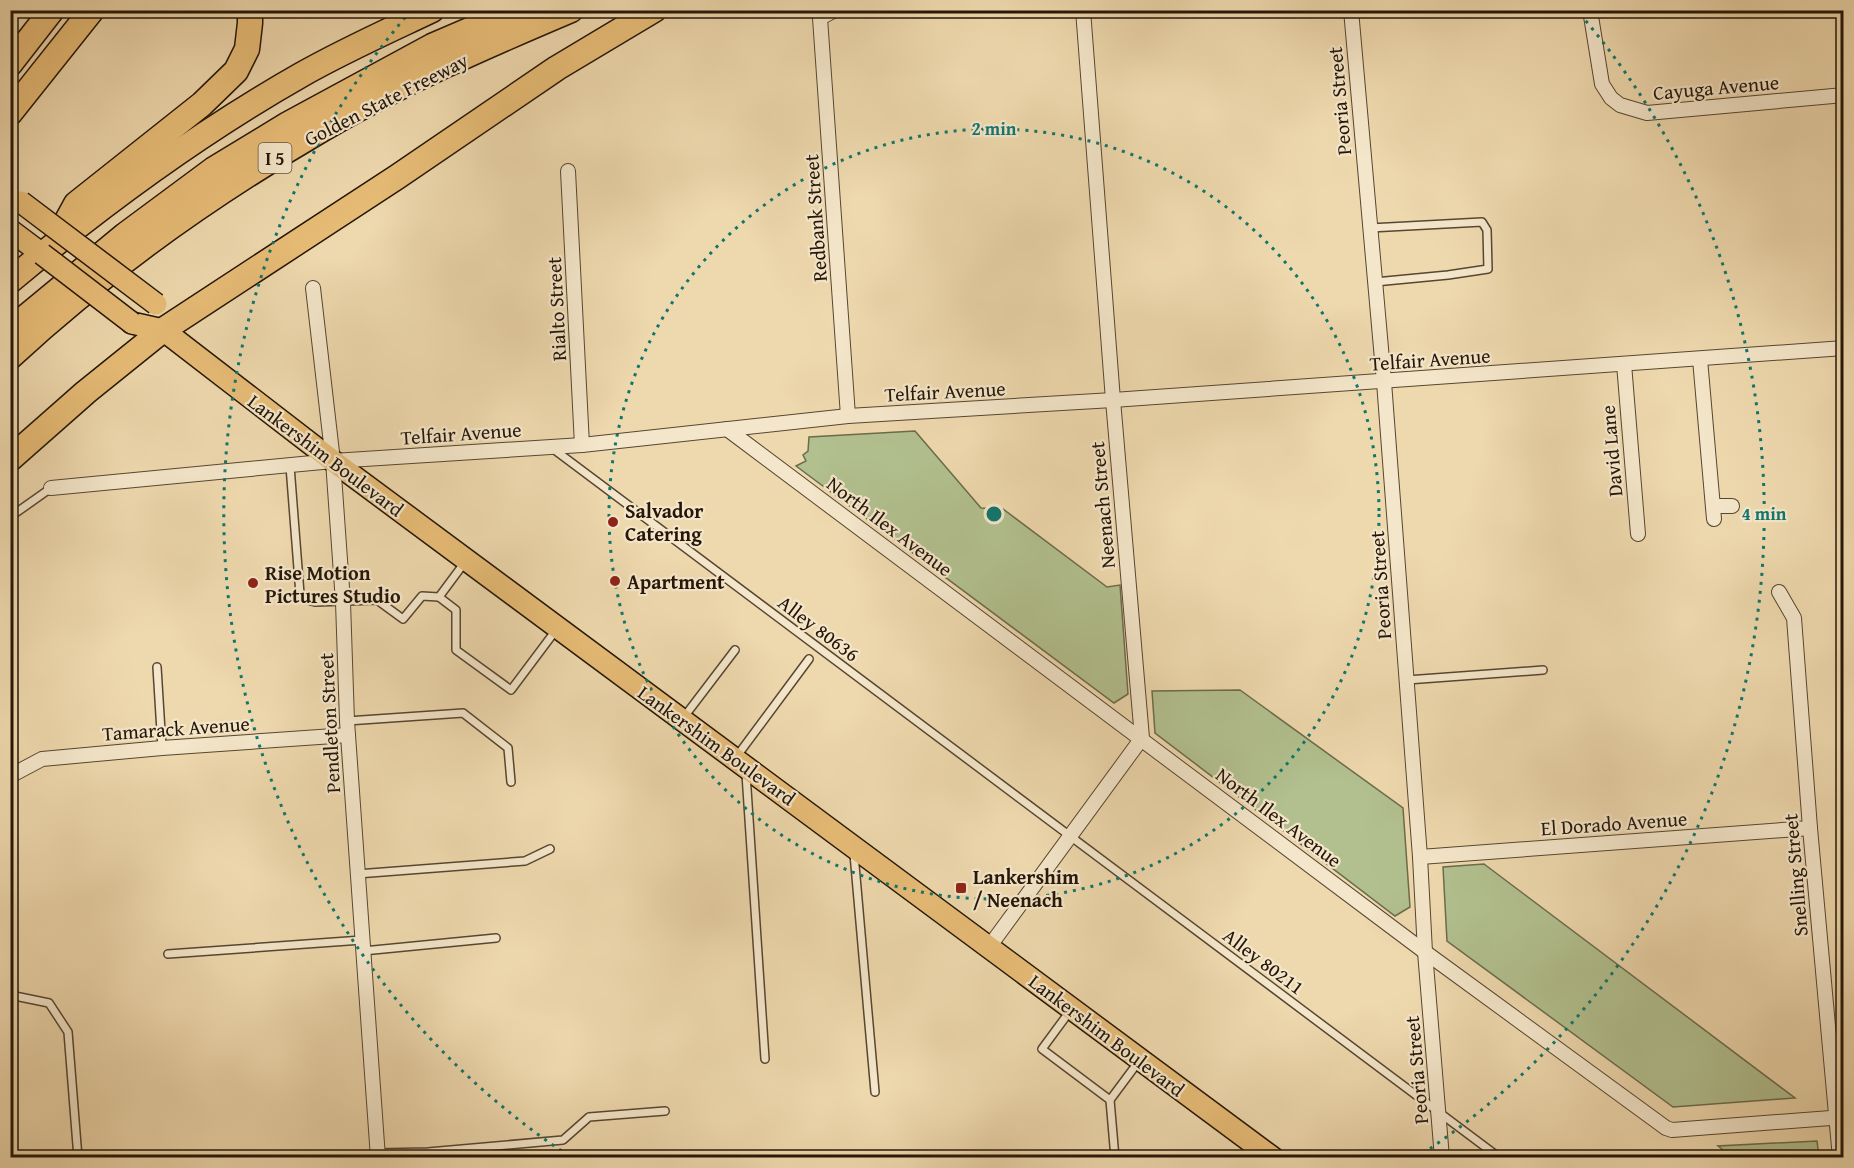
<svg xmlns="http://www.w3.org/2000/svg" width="1854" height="1168" font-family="'Gentium Book Plus',serif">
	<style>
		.green { fill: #b2c08f; stroke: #6c6b4c; stroke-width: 1.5 }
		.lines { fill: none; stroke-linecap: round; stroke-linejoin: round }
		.lane-casing { stroke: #574631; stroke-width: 10 }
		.street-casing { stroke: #574631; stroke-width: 16 }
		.primary-casing { stroke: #251608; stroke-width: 24 }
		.highway-casing { stroke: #251608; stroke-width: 27 }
		.lane { stroke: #f4e6ca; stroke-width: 7 }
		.street { stroke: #f4e6ca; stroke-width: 14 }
		.primary { stroke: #e7bc76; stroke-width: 21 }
		.highway { stroke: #e7bc76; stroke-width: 24 }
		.primary-bridge-casing { stroke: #251608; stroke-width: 24; stroke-linecap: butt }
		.primary-bridge { stroke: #e7bc76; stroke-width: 21 }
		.ring { fill: none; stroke: #0f766e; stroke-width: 3; stroke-dasharray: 3 6 }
		.poi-dot { fill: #8f2418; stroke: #f4e6ca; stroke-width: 2 }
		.labels { text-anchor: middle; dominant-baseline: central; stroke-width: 4.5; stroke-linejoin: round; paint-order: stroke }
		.shield { fill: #f4e6ca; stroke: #635442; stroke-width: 1.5 }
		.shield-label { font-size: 18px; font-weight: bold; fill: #251608 }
		.street-label { font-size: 20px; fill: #251608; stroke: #f4e6ca }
		.poi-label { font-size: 20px; font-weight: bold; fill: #251608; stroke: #f4e6ca; text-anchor: start }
		.centre { fill: #0f766e; stroke: #f4e6ca; stroke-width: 3 }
		.ring-label { font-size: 18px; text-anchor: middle; font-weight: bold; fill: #0f766e; stroke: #f4e6ca; stroke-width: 4.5; stroke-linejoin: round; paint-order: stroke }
	</style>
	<rect width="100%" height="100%" fill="#eed8ad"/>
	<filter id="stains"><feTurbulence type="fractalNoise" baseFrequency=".00333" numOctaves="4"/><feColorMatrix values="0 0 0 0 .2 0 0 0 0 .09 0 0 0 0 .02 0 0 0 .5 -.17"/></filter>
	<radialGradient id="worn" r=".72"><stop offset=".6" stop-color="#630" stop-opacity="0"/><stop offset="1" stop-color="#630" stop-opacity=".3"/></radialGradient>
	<g class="green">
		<polygon points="915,431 981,508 1003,509 1107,587 1120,585 1128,694 1114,703 796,466 806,461 803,455 808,451 809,437"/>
		<polygon points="1240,690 1403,808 1410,907 1395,916 1155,733 1152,691"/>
		<polygon points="1484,864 1795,1098 1673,1107 1447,941 1443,867"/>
		<polygon points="1817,1141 1819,1157 1732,1157 1718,1146"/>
	</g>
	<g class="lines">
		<g class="lane-casing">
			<g id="lane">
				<polyline points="1370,228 1482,222 1487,230 1488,269 1448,275 1375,282"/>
				<polyline points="552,448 1500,1158"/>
				<polyline points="290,466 300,594 304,599 315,602 377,600 403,619 422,596 439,597 465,562"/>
				<polyline points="10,517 51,488"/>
				<polyline points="439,597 456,610 456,650 511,690 556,630"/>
				<polyline points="157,667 162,748"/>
				<polyline points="1407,680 1543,670"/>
				<polyline points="684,717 735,650"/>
				<polyline points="347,721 463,713 508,748 511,782"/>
				<polyline points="737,756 809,659"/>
				<polyline points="746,774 765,1059"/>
				<polyline points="854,854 875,1092"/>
				<polyline points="357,874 525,861 550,849"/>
				<polyline points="363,951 496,938"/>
				<polyline points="168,954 362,940"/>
				<polyline points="10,995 49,1003 68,1032 78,1158"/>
				<polyline points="1070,1011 1042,1049 1110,1100 1139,1061"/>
				<polyline points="1110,1100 1115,1158"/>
				<polyline points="377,1153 428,1152 563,1140 589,1117 665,1111"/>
			</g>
		</g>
		<g class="street-casing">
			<g id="street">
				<polyline points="835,10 820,18 848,416"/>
				<polyline points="1351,10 1384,382 1420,857 1425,952 1442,1158"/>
				<polyline points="1590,10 1602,84 1611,98 1620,105 1647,113 1844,95"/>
				<polyline points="568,171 582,445"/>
				<polyline points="313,288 333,461 343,602 347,721 378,1158"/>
				<polyline points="1700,359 1714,519"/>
				<polyline points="1624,364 1638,534"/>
				<polyline points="727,429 1425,952 1666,1128 1672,1130 1844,1117"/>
				<polyline points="51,488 333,461 582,445 848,416 1113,400 1844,348"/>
				<polyline points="1713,506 1732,506"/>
				<polyline points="1779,592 1794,618 1810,828 1840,1158"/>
				<polyline points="10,776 42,759 162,748 348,735"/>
				<polyline points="1420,857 1810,828"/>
				<polyline points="989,947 1142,738 1113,400 1083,10"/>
			</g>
		</g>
		<g class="primary-casing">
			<g id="primary">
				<polyline points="10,230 42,254"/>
				<polyline points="132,323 163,330 333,461 1273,1158"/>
			</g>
		</g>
		<g class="highway-casing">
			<g id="highway">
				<polyline points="10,64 52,10"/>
				<polyline points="10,113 92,10"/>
				<polyline points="59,235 76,204 202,104 236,71 247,49 250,23 250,10"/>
				<path d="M10,281C102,204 197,134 301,75C343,51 388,31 432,10"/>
				<polyline points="10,330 125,235 214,169 288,124 432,46 516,10"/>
				<path d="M10,357C105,269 210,195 321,130C401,83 486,46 571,10"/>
				<polyline points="10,459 86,392 163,330 397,177 557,68 654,10"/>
			</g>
		</g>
		<use href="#lane" class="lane"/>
		<use href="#street" class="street"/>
		<use href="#primary" class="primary"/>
		<use href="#highway" class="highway"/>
		<g class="primary-bridge-casing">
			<g id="primary-bridge">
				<polyline points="21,202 156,304"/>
				<polyline points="42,254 132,323"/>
			</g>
		</g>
		<use href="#primary-bridge" class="primary-bridge"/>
	</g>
	<g class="ring">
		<circle cx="994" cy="514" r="385"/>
		<path d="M569 1156A770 770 0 0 1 408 14M1580 14A770 770 0 0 1 1419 1156"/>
	</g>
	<g class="poi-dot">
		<circle cx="613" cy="522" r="6"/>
		<circle cx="615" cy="581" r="6"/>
		<circle cx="253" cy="583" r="6"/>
		<rect x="955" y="882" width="12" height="12" rx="3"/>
	</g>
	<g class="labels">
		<rect class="shield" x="258.5" y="143" width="33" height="30" rx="4.5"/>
		<g class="shield-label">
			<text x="275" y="158">I 5</text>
		</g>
		<g class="street-label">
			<text transform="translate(1716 87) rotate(-5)">Cayuga Avenue</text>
			<text transform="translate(386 99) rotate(-27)">Golden State Freeway</text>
			<text transform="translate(1339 101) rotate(-95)">Peoria Street</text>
			<text transform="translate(815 218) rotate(-94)">Redbank Street</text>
			<text transform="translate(556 309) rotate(-93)">Rialto Street</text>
			<text transform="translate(1430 359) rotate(-4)">Telfair Avenue</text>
			<text transform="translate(945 391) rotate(-3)">Telfair Avenue</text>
			<text transform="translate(461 433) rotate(-4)">Telfair Avenue</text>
			<text transform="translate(1611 451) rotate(-95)">David Lane</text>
			<text transform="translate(326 455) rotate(37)">Lankershim Boulevard</text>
			<text transform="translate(1102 505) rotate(-95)">Neenach Street</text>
			<text transform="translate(890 526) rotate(37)">North Ilex Avenue</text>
			<text transform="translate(1380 585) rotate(-94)">Peoria Street</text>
			<text transform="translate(819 628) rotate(37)">Alley 80636</text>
			<text transform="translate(329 723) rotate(-93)">Pendleton Street</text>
			<text transform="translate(176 728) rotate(-4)">Tamarack Avenue</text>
			<text transform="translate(717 745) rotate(36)">Lankershim Boulevard</text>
			<text transform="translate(1279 817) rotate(37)">North Ilex Avenue</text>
			<text transform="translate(1614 823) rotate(-4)">El Dorado Avenue</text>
			<text transform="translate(1795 875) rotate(-95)">Snelling Street</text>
			<text transform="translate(1264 961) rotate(37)">Alley 80211</text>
			<text transform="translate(1107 1035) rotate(37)">Lankershim Boulevard</text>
			<text transform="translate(1416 1070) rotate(-95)">Peoria Street</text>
		</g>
		<g class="poi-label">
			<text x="625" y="510">Salvador<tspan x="625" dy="23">Catering</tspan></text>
			<text x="265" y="572">Rise Motion<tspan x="265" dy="23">Pictures Studio</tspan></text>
			<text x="627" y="581">Apartment</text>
			<text x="973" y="876">Lankershim<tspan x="973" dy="23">/ Neenach</tspan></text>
		</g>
	</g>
	<circle cx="994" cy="514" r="9" class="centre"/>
	<g class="ring-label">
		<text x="994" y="135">2 min</text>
		<text x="1764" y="520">4 min</text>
	</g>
	<rect width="1854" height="1168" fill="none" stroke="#eed8ad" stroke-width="36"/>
	<rect x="12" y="12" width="1830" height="1144" fill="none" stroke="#251608" stroke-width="3"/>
	<rect x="18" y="18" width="1818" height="1132" fill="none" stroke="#251608" stroke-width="1.5"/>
	<rect width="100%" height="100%" filter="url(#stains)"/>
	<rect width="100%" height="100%" fill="url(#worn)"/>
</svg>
